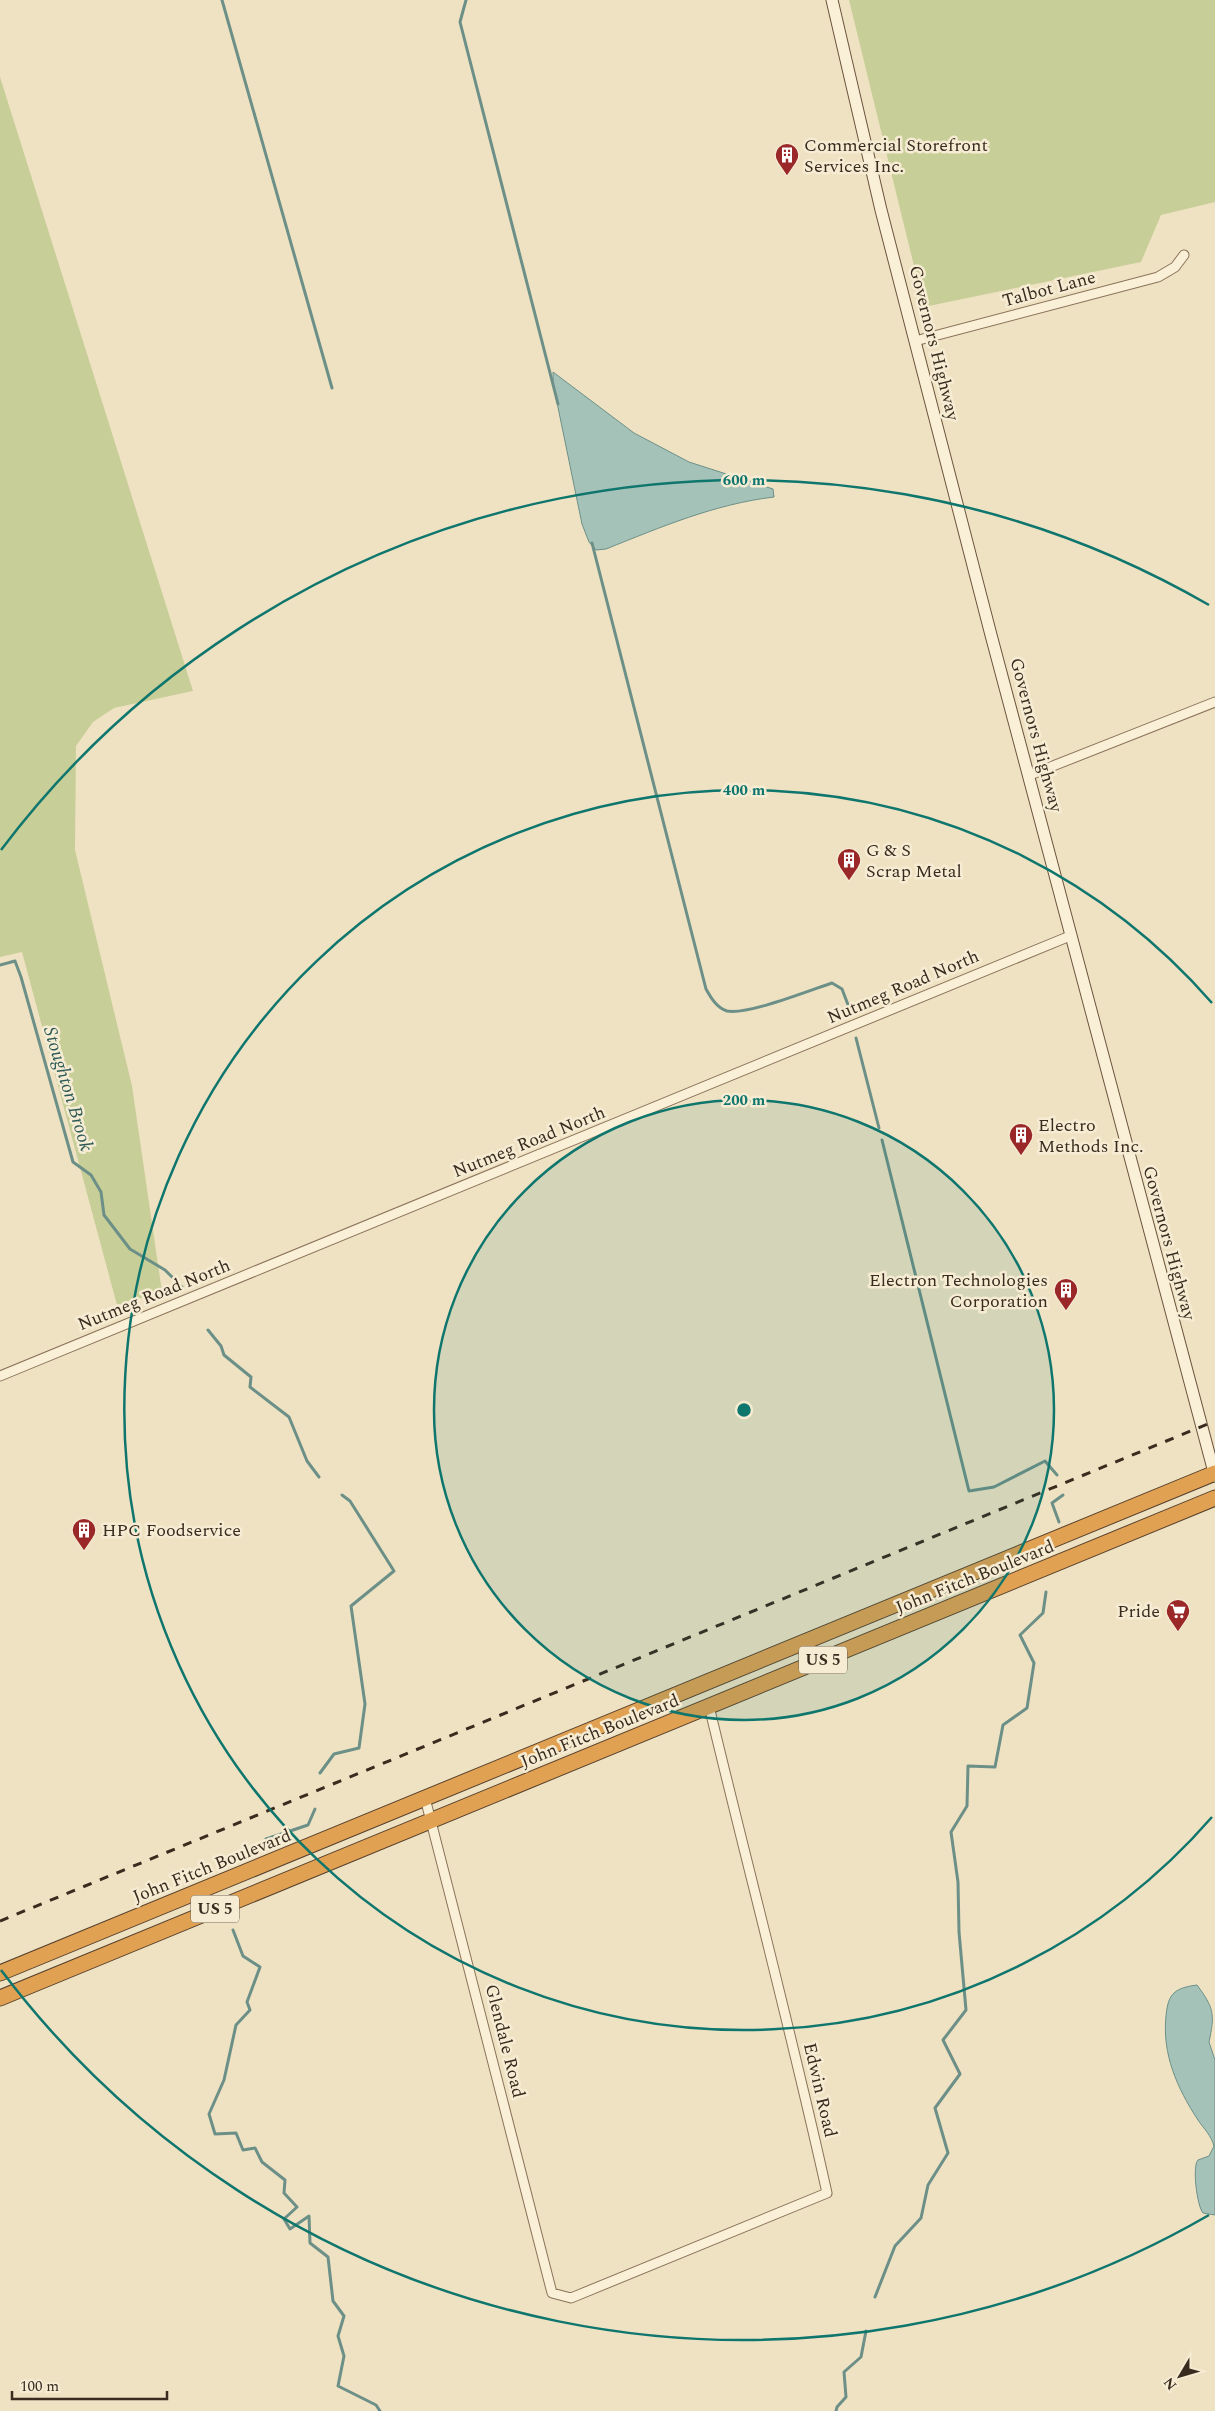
<svg xmlns="http://www.w3.org/2000/svg" width="1215" height="2411" font-family="Spectral,serif">
	<style>
		.green { fill: #c8ce97 }
		.water { fill: #a5c2b9; stroke: #6c9087 }
		.lines { fill: none; stroke-linecap: round; stroke-linejoin: round }
		.stream { stroke: #6c9087; stroke-width: 3 }
		.street-casing { stroke: #8a7359; stroke-width: 11 }
		.secondary-casing { stroke: #6c543d; stroke-width: 13 }
		.highway-casing { stroke: #58412e; stroke-width: 17 }
		.street { stroke: #faefd7; stroke-width: 9 }
		.secondary { stroke: #faefd7; stroke-width: 11 }
		.highway { stroke: #e0a152; stroke-width: 15 }
		.rail { stroke: #392b1e; stroke-width: 3; stroke-dasharray: 9 9; stroke-linecap: butt }
		.ring { fill: none; stroke: #0f766e; stroke-width: 2.5 }
		.labels { text-anchor: middle; dominant-baseline: central; stroke-width: 5; stroke-linejoin: round; paint-order: stroke }
		.shield { fill: #f6ecd3; stroke: #726554; stroke-width: 1 }
		.shield-label { font-size: 16px; font-weight: bold; fill: #392b1e }
		.poi-label { font-size: 18px; fill: #392b1e; stroke: #f6ecd3; text-anchor: start }
		.street-label { font-size: 18px; fill: #392b1e; stroke: #f6ecd3 }
		.water-label { font-size: 19px; font-style: italic; fill: #2d5a56; stroke: #f6ecd3 }
		.centre { fill: #0f766e; stroke: #f6ecd3; stroke-width: 2.5 }
		.ring-label { font-size: 15px; text-anchor: middle; font-weight: bold; fill: #0f766e; stroke: #f6ecd3; stroke-width: 5; stroke-linejoin: round; paint-order: stroke }
	</style>
	<rect width="100%" height="100%" fill="#efe2c3"/>
	<g class="green">
		<polygon points="849,0 1215,0 1215,202 1161,215 1141,262 924,307"/>
		<polygon points="0,77 193,691 114,708 93,722 76,746 75,850 132,1086 162,1292 117,1305 22,952 0,957"/>
	</g>
	<g class="water">
		<path d="M553,372L634,433L689,462L773,489L774,497C715,504 661,527 606,549L596,550L589,542L582,524L553,383Z"/>
		<path d="M1197,1985C1214,2008 1215,2014 1209,2042L1215,2060V2215L1203,2213C1197,2206 1192,2166 1198,2160L1209,2156L1214,2146C1211,2135 1204,2129 1198,2120C1177,2088 1162,2054 1166,2016C1168,1993 1175,1988 1197,1985Z"/>
	</g>
	<g class="lines">
		<g class="stream">
			<polyline points="222,0 332,388"/>
			<polyline points="466,0 460,22 558,404"/>
			<path d="M592,543L706,989C711,998 717,1008 727,1011C748,1015 808,991 832,983L842,989L850,1010"/>
			<polyline points="0,965 15,961 21,977 73,1162 91,1175 101,1192 104,1215 130,1249 165,1270 182,1287"/>
			<polyline points="856,1038 879,1128"/>
			<polyline points="882,1140 969,1491 994,1487 1045,1461 1057,1475"/>
			<polyline points="208,1330 221,1346 224,1355 251,1377 250,1387 289,1417 307,1461 319,1477"/>
			<polyline points="1059,1522 1052,1503 1063,1495"/>
			<polyline points="320,1773 334,1754 359,1748 365,1704 351,1606 394,1571 350,1501 342,1495"/>
			<polyline points="266,1839 308,1825 315,1809"/>
			<polyline points="233,1930 243,1956 260,1967 247,2002 250,2010 236,2025 224,2080 209,2114 215,2134 236,2133 243,2150 255,2148 262,2162 285,2180 284,2193 297,2207 284,2219 290,2229 309,2216 310,2243 328,2257 333,2301 344,2316 338,2336 344,2356 338,2386 376,2405 380,2411"/>
			<polyline points="875,2297 895,2246 921,2218 928,2185 948,2153 935,2108 960,2074 943,2040 966,2010 959,1932 958,1882 951,1832 967,1806 968,1766 995,1767 1003,1725 1027,1708 1034,1663 1020,1635 1043,1613 1046,1592"/>
			<polyline points="836,2411 837,2407 846,2397 844,2372 861,2357 866,2331"/>
		</g>
		<g class="street-casing">
			<g id="street">
				<polyline points="915,341 1158,277 1175,267 1184,255"/>
				<polyline points="1030,775 1215,702"/>
				<polyline points="0,1376 1070,936"/>
				<path d="M425,1798L552,2293L571,2298L827,2193C791,2030 748,1869 709,1706"/>
			</g>
		</g>
		<g class="secondary-casing">
			<polyline id="secondary" points="832,0 881,210 991,635 1215,1476"/>
		</g>
		<g class="highway-casing">
			<g id="highway">
				<polyline points="0,1973 1215,1473"/>
				<polyline points="0,1998 1215,1498"/>
			</g>
		</g>
		<use href="#street" class="street"/>
		<use href="#secondary" class="secondary"/>
		<use href="#highway" class="highway"/>
		<polyline class="rail" points="0,1921 1215,1421"/>
	</g>
	<circle cx="744" cy="1410" r="310" fill="#0f766e" fill-opacity=".12"/>
	<g class="ring">
		<circle cx="744" cy="1410" r="310"/>
		<path d="M1212 1817A620 620 0 1 1 1212 1003"/>
		<path d="M1209 2215A930 930 0 0 1 1 1970M1 850A930 930 0 0 1 1209 605"/>
	</g>
	<defs>
		<g id="building-pin" transform="scale(1.25)"><path d="M0 17L-7.5 6A9.5 9.5 0 1 1 7.5 6Z" fill="#9a2829" stroke="#f6ecd3"/><path d="M-4-6H4V6H1V3H-1V6H-4ZM-2.5-4.3h1.7v1.8h-1.7ZM.8-4.3h1.7v1.8H.8ZM-2.5-1h1.7V.8h-1.7ZM.8-1h1.7V.8H.8Z" fill="#fff"/></g>
		<g id="supermarket-pin" transform="scale(1.25)"><path d="M0 17L-7.5 6A9.5 9.5 0 1 1 7.5 6Z" fill="#9a2829" stroke="#f6ecd3"/><path d="M-6-5.5h2.5l.6 2H6L4.5 2H-2.5L-4.4-4H-6ZM-1.5 3.2a1.3 1.3 0 1 0 .1 0ZM3 3.2a1.3 1.3 0 1 0 .1 0Z" fill="#fff"/></g>
	</defs>
	<g fill-rule="evenodd">
		<use href="#building-pin" x="787" y="155"/>
		<use href="#building-pin" x="849" y="860"/>
		<use href="#building-pin" x="1021" y="1135"/>
		<use href="#building-pin" x="1066" y="1290"/>
		<use href="#building-pin" x="84" y="1530"/>
		<use href="#supermarket-pin" x="1178" y="1611"/>
	</g>
	<g class="labels">
		<g class="shield">
			<rect x="799" y="1646.5" width="48" height="27" rx="4"/>
			<rect x="191" y="1895.5" width="48" height="27" rx="4"/>
		</g>
		<g class="shield-label">
			<text x="823" y="1660">US 5</text>
			<text x="215" y="1909">US 5</text>
		</g>
		<g class="poi-label">
			<text x="804" y="145">Commercial Storefront<tspan x="804" dy="21">Services Inc.</tspan></text>
			<text x="866" y="850">G &amp; S<tspan x="866" dy="21">Scrap Metal</tspan></text>
			<text x="1038" y="1125">Electro<tspan x="1038" dy="21">Methods Inc.</tspan></text>
			<text x="1048" y="1280" text-anchor="end">Electron Technologies<tspan x="1048" dy="21">Corporation</tspan></text>
			<text x="102" y="1530">HPC Foodservice</text>
			<text x="1160" y="1611" text-anchor="end">Pride</text>
		</g>
		<g class="street-label">
			<text transform="translate(1049 289) rotate(-15)">Talbot Lane</text>
			<text transform="translate(934 343) rotate(76)">Governors Highway</text>
			<text transform="translate(1036 735) rotate(75)">Governors Highway</text>
			<text transform="translate(903 987) rotate(-23)">Nutmeg Road North</text>
			<text transform="translate(529 1142) rotate(-22)">Nutmeg Road North</text>
			<text transform="translate(1169 1243) rotate(75)">Governors Highway</text>
			<text transform="translate(154 1295) rotate(-22)">Nutmeg Road North</text>
			<text transform="translate(975 1577) rotate(-22)">John Fitch Boulevard</text>
			<text transform="translate(600 1731) rotate(-22)">John Fitch Boulevard</text>
			<text transform="translate(212 1866) rotate(-22)">John Fitch Boulevard</text>
			<text transform="translate(505 2041) rotate(76)">Glendale Road</text>
			<text transform="translate(820 2090) rotate(77)">Edwin Road</text>
		</g>
		<g class="water-label">
			<text transform="translate(68 1089) rotate(73)">Stoughton Brook</text>
		</g>
	</g>
	<circle cx="744" cy="1410" r="8" class="centre"/>
	<g class="ring-label">
		<text x="744" y="485">600 m</text>
		<text x="744" y="795">400 m</text>
		<text x="744" y="1105">200 m</text>
	</g>
	<g transform="translate(1180 2376) rotate(232)" stroke="#f6ecd3" stroke-width="4" paint-order="stroke">
	<path d="M0-4L9 19L0 12L-9 19Z" fill="#392b1e"/>
	<text y="-8" font-size="14" font-weight="bold" text-anchor="middle" fill="#392b1e">N</text>
	</g>
	<path d="M12 2391v8h155v-8" fill="none" stroke="#392b1e" stroke-width="2.5"/>
	<text x="20" y="2391" font-size="15" fill="#392b1e" stroke="#f6ecd3" stroke-width="4" paint-order="stroke">100 m</text>
</svg>
